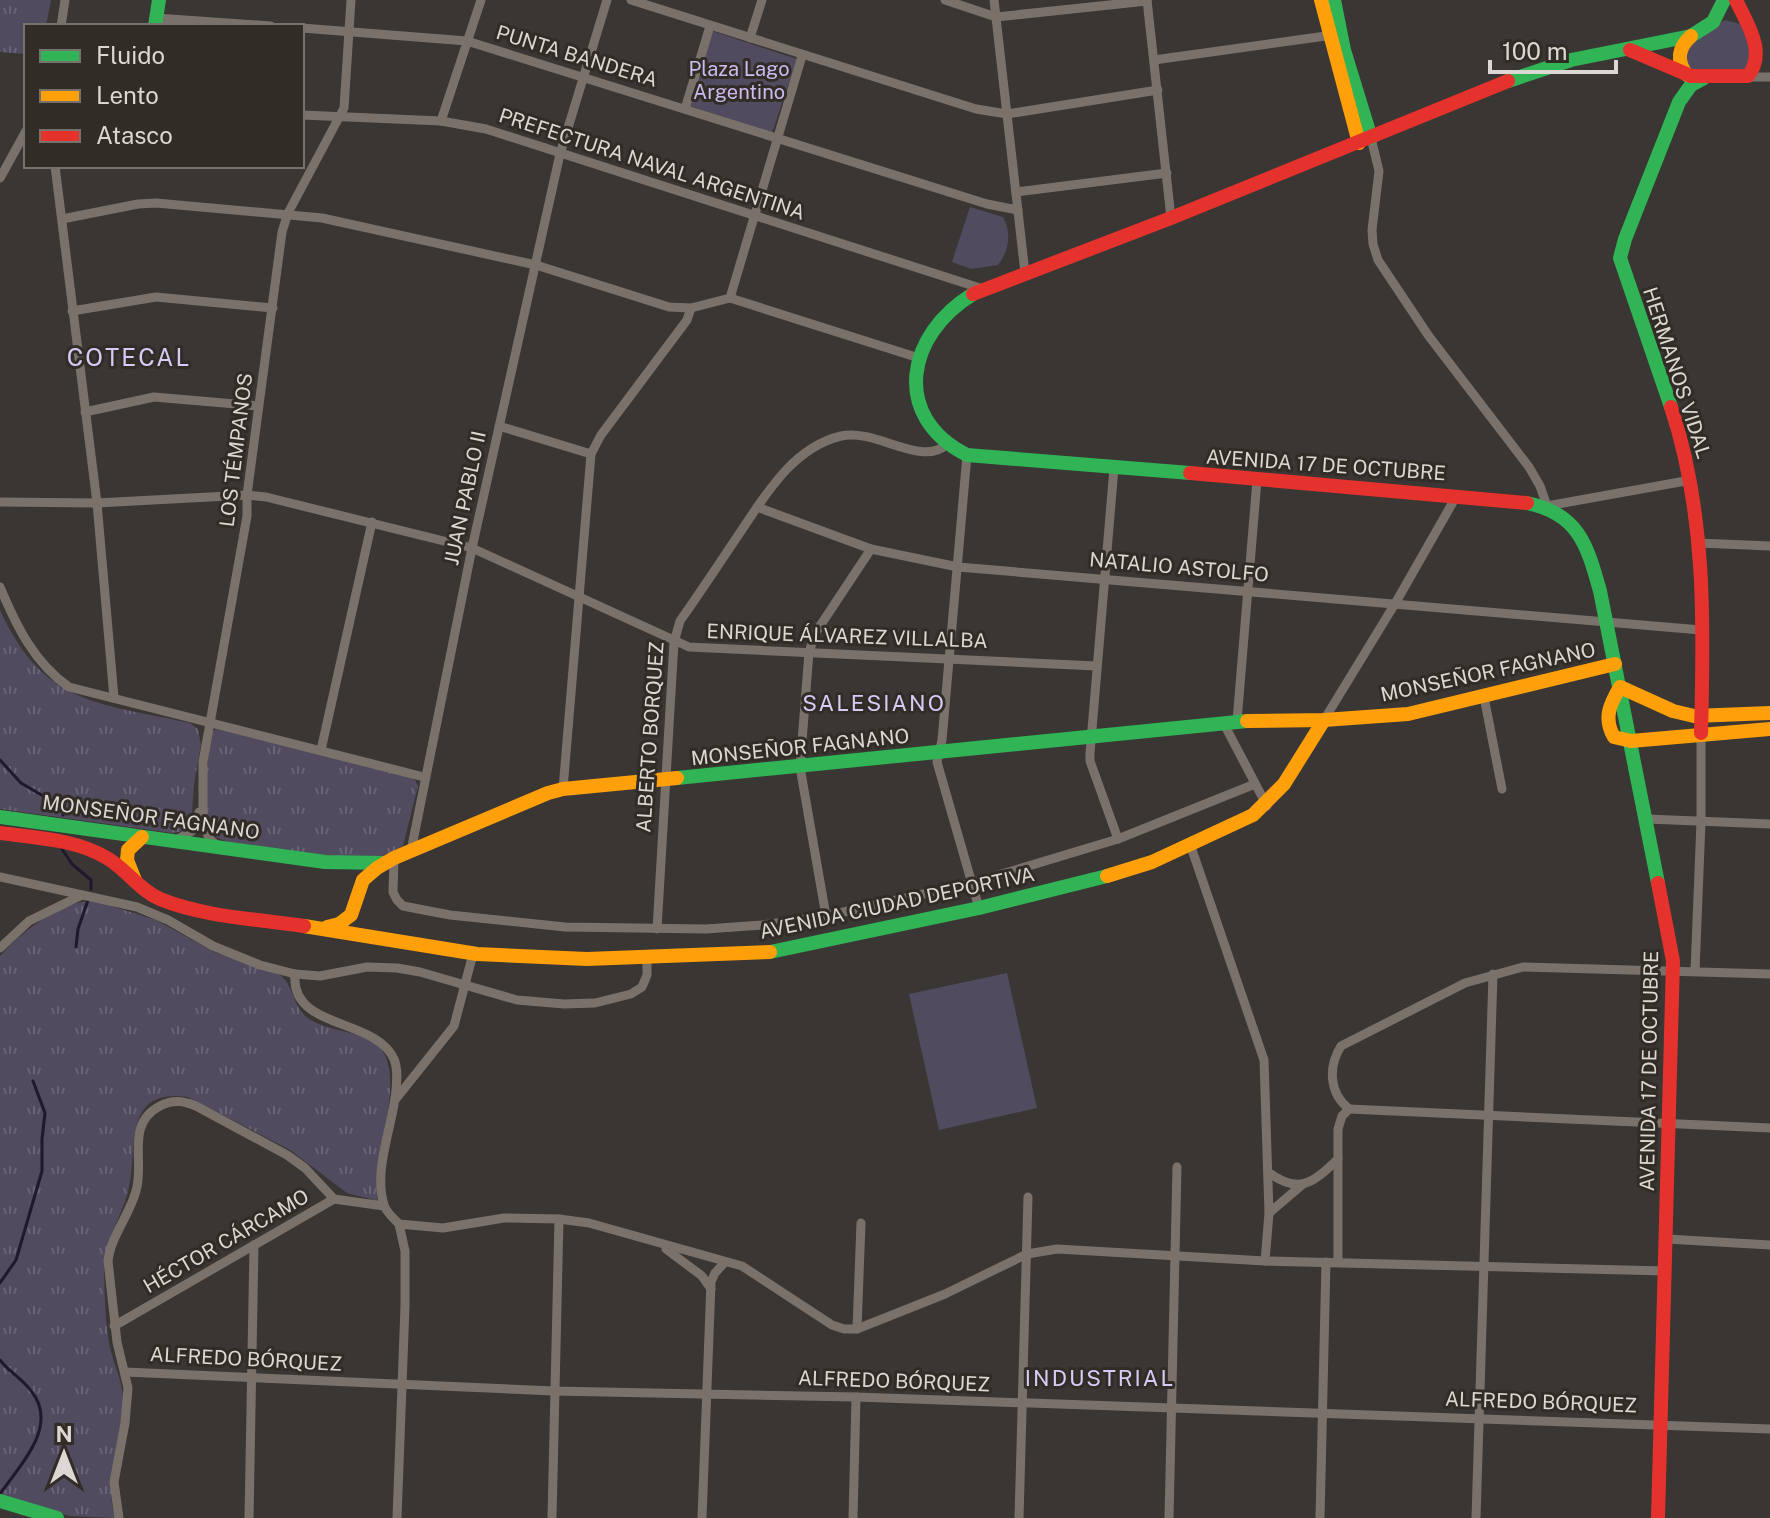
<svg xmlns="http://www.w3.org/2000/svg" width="1770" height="1518" font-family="'Public Sans',sans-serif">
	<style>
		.grass { fill: url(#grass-tufts) }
		.green { fill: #514b60 }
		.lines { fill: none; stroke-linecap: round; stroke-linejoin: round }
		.stream { stroke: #20192d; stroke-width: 3 }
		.street { stroke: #7a726a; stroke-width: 9 }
		.fast { stroke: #30b455; stroke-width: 14 }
		.slow { stroke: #ff9f0a; stroke-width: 14 }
		.jam { stroke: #e5322d; stroke-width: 14 }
		.labels { text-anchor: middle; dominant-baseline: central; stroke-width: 6; stroke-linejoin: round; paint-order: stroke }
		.street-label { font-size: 20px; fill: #dbd8d4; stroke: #322c27 }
		.park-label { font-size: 20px; fill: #cbbcf0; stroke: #322c27 }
		.neighbourhood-label { font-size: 22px; letter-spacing: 2px; fill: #d7cbf6; stroke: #322c27 }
		.quarter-label { font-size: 24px; letter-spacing: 2px; fill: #d7cbf6; stroke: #322c27 }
	</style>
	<defs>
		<pattern id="grass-tufts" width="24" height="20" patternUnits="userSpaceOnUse" patternTransform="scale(2)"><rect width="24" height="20" fill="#514b60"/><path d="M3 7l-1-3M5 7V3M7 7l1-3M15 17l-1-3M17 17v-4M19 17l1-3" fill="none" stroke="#696476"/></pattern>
	</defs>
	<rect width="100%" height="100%" fill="#393634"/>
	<g class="grass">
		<polygon points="0,0 51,0 46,26 26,26 26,54 0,52"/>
		<path d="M0,610C43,705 98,703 190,723L198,729L201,745L194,784L191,827L184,831L172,833L0,809Z"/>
		<path d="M216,729L408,775L415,780L418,786L403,846L381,857L356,859L230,843L216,837C198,814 208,760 212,732Z"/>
		<path d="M95,901L156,920L214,952L279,974C295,985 292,1008 309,1019C328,1031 353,1030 373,1042C413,1066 370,1159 378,1201L347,1193L290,1150L188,1097C120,1087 139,1152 128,1192C120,1220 103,1243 104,1273C105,1298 105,1327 111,1352C116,1370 124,1385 123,1404C121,1445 103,1476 115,1518L70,1516L0,1496V956C21,933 61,899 95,901Z"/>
	</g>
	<g class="green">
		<polygon points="1725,20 1740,24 1753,53 1747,71 1694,72 1684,61 1691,40"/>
		<polygon points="712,31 797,59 772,133 690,106"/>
		<path d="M970,207L1003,217C1012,233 1009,251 998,265L971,269L952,262Z"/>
		<polygon points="1007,973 1037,1108 939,1130 909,994"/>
	</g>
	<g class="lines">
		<g class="stream">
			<polyline points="0,760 21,783 62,807 63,815"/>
			<polyline points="60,846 72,864 91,880 91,889"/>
			<polyline points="76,947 78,929 88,900"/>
			<polyline points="0,1283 16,1260 42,1171 42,1139 45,1113 33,1081"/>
			<path d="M0,1360C9,1372 23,1379 32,1392C59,1427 19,1466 0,1494"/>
		</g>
		<g class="street">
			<polyline points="631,0 976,109 1007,114 1158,90"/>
			<polyline points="945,0 996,17 1147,1"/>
			<polyline points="994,0 1025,273"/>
			<polyline points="1147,0 1171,218"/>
			<polyline points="156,18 271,26"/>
			<polyline points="61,26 65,0"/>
			<polyline points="302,28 467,41 987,204 1018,210"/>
			<polyline points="750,38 762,0"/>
			<polyline points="1154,60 1333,35"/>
			<polyline points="1744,77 1770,77"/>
			<polyline points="685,109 710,26"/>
			<polyline points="302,115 441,121 486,129 983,289"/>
			<polyline points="441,121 481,0"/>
			<polyline points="1371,138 1379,171 1372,230 1373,244 1378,260 1428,335 1529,467 1540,486 1547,506 1691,480"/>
			<polyline points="55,166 97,503 114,698"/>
			<polyline points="0,178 26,131"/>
			<polyline points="1016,192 1167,173"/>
			<polyline points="62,219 138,204 156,203 322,218 536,265 669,307 691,308"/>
			<polyline points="730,298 802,56"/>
			<polyline points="72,311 156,297 273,308"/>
			<polyline points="85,412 154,397 258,406"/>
			<polyline points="499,426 591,454"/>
			<polyline points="967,455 942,740 937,762 979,908"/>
			<polyline points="1114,468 1090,753 1090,761 1118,839"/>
			<polyline points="0,502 97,503 247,495 266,497 472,548 689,647 1096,666"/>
			<polyline points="757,507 871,549 958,567 1701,630"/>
			<polyline points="1698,543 1770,546"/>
			<path d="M0,587C16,625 34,663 69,687L424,777"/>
			<polyline points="1484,697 1502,789"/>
			<polyline points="1324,720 1396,602 1457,495"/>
			<polyline points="1237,721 1257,480"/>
			<polyline points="1224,724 1267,806"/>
			<polyline points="321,750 372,522"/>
			<polyline points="563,789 591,454 601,435 687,320 691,308 730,298 919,358"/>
			<polyline points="1647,819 1770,824"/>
			<polyline points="175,841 192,831 199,812"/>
			<polyline points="1190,844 1264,1060 1269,1213 1265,1261"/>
			<polyline points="217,846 209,838 203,823 203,762 247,516 247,495 282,232 288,213 344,108 351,0"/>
			<polyline points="411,851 472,548 560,154 607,0"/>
			<polyline points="394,858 393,892 397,900 403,906 450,915 565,927 706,929 762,925 826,916 972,883 1118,839 1255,784"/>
			<polyline points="0,877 137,907 168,920 213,946 260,965 295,974 320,976 367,967 397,968 420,972 517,1000 564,1004 595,1003 631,994 642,987 647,975 647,957"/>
			<polyline points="826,916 800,767 809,652 816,632 871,549"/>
			<path d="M657,929L674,642L680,621C699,594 717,567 735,540C762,501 790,448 841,436C875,428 921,467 946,445"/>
			<polyline points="0,948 29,921 82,895"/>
			<polyline points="1695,971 1701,822 1701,733"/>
			<path d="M295,974C290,1030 375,1017 394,1059C398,1069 397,1080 396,1090C393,1126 373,1169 384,1205C386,1212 394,1219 399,1224L443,1228L504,1218L559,1219L589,1223L742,1266L832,1325L844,1329H857L945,1294L1027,1254L1057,1249L1265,1261L1666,1271"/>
			<polyline points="395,1100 454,1026 473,954"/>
			<polyline points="1349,1109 1770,1128"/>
			<path d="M1268,1172C1299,1195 1313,1183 1338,1159"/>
			<polyline points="1269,1213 1303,1184"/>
			<polyline points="1667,1239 1770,1245"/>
			<polyline points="666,1249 702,1276 711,1289"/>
			<path d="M1338,1262V1129L1342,1116L1349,1109C1329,1093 1328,1067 1341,1046L1465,983L1523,967L1770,974"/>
			<polyline points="114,1326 334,1199 384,1206"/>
			<polyline points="857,1329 861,1223"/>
			<polyline points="125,1372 554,1391 856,1397 1770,1429"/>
			<path d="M119,1518L114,1482L125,1423L128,1388L117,1342L108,1261C111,1236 129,1216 136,1191C145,1162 125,1124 160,1106C173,1099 184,1101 196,1106L287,1155L305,1168L334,1199"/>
			<polyline points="249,1518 254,1245"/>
			<polyline points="397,1518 405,1306 405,1251 399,1224"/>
			<polyline points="552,1518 559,1219"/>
			<polyline points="702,1518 711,1282 715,1273 725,1262"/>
			<polyline points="853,1518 856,1397"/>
			<polyline points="1019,1518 1028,1197"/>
			<polyline points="1169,1518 1177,1167"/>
			<polyline points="1320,1518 1326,1262"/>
			<polyline points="1476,1518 1493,974"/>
		</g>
		<g class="fast">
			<polyline points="1334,0 1344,50 1371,138"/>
			<polyline points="155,26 159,0"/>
			<polyline points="1508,81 1571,60 1691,36 1713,22 1724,0"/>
			<path d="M973,294C907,334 890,416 967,455L1190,473"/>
			<polyline points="1671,407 1620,258 1625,239 1679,102 1691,85 1704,78"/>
			<path d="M1527,503C1579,514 1587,545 1600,591L1658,883"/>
			<polyline points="677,778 1247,721"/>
			<polyline points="0,817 325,862 383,863"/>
			<polyline points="770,952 979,908 1107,876"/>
			<polyline points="0,1501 57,1518"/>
		</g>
		<g class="slow">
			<polyline points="1321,0 1359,143"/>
			<path d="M1687,75C1676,61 1678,48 1691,36"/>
			<path d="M1770,713L1694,716L1673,711L1620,687C1610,704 1603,718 1614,737L1631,741L1770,729"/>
			<polyline points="1247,721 1324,720 1408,714 1615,664"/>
			<polyline points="1107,876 1152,862 1253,815 1284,784 1324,720"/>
			<polyline points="135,880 127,860 128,850 142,837"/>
			<polyline points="304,926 477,954 587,959 770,952"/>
			<polyline points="327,927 339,924 351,915 363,880 377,868 394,858 548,793 563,789 677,778"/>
		</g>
		<g class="jam">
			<path d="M1630,50L1691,76H1748C1767,52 1747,24 1736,0"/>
			<polyline points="973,294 1171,218 1508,81"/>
			<path d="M1671,407C1706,513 1704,623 1701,733"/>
			<polyline points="1190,473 1527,503"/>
			<path d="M0,833C36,838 75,839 107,858C126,869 139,890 160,899C204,917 258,919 304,926"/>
			<polyline points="1658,883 1673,961 1658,1518"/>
		</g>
	</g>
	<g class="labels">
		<g class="street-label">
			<text transform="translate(577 56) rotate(17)">PUNTA BANDERA</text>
			<text transform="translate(652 164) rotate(18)">PREFECTURA NAVAL ARGENTINA</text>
			<text transform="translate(1677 373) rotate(72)">HERMANOS VIDAL</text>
			<text transform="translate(236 450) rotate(-83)">LOS TÉMPANOS</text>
			<text transform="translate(1326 465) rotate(4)">AVENIDA 17 DE OCTUBRE</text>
			<text transform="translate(465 498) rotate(-78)">JUAN PABLO II</text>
			<text transform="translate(1179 567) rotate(5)">NATALIO ASTOLFO</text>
			<text transform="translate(847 636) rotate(2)">ENRIQUE ÁLVAREZ VILLALBA</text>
			<text transform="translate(1488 672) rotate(-12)">MONSEÑOR FAGNANO</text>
			<text transform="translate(650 737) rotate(-86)">ALBERTO BORQUEZ</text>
			<text transform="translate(800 747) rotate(-6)">MONSEÑOR FAGNANO</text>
			<text transform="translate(151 817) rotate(8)">MONSEÑOR FAGNANO</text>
			<text transform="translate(897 903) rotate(-12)">AVENIDA CIUDAD DEPORTIVA</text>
			<text transform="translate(1649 1071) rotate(-89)">AVENIDA 17 DE OCTUBRE</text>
			<text transform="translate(226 1241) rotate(-30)">HÉCTOR CÁRCAMO</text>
			<text transform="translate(246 1359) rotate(3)">ALFREDO BÓRQUEZ</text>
			<text transform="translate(894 1381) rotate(2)">ALFREDO BÓRQUEZ</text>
			<text transform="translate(1541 1402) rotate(2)">ALFREDO BÓRQUEZ</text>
		</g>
		<g class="park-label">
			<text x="739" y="69">Plaza Lago<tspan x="739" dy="23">Argentino</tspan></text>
		</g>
		<g class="neighbourhood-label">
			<text x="874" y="703">SALESIANO</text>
			<text x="1100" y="1378">INDUSTRIAL</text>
		</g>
		<g class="quarter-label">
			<text x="129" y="357">COTECAL</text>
		</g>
	</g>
	<rect x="24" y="24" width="280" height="144" fill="#322c27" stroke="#76716c" stroke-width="2"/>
	<rect x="40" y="50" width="40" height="12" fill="#30b455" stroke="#76716c" stroke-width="2"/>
	<text x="96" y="64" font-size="24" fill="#dbd8d4">Fluido</text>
	<rect x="40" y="90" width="40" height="12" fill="#ff9f0a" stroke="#76716c" stroke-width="2"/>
	<text x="96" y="104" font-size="24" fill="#dbd8d4">Lento</text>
	<rect x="40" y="130" width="40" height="12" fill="#e5322d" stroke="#76716c" stroke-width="2"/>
	<text x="96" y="144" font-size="24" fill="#dbd8d4">Atasco</text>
	<g transform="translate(64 1454)" stroke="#322c27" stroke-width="6" paint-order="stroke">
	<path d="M0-6L14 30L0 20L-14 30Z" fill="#dbd8d4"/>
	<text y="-12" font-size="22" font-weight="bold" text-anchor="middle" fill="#dbd8d4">N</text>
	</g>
	<path d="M1490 60v12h126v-12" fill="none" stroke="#dbd8d4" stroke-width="4"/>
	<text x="1502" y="60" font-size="24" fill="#dbd8d4" stroke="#322c27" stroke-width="6" paint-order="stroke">100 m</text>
</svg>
